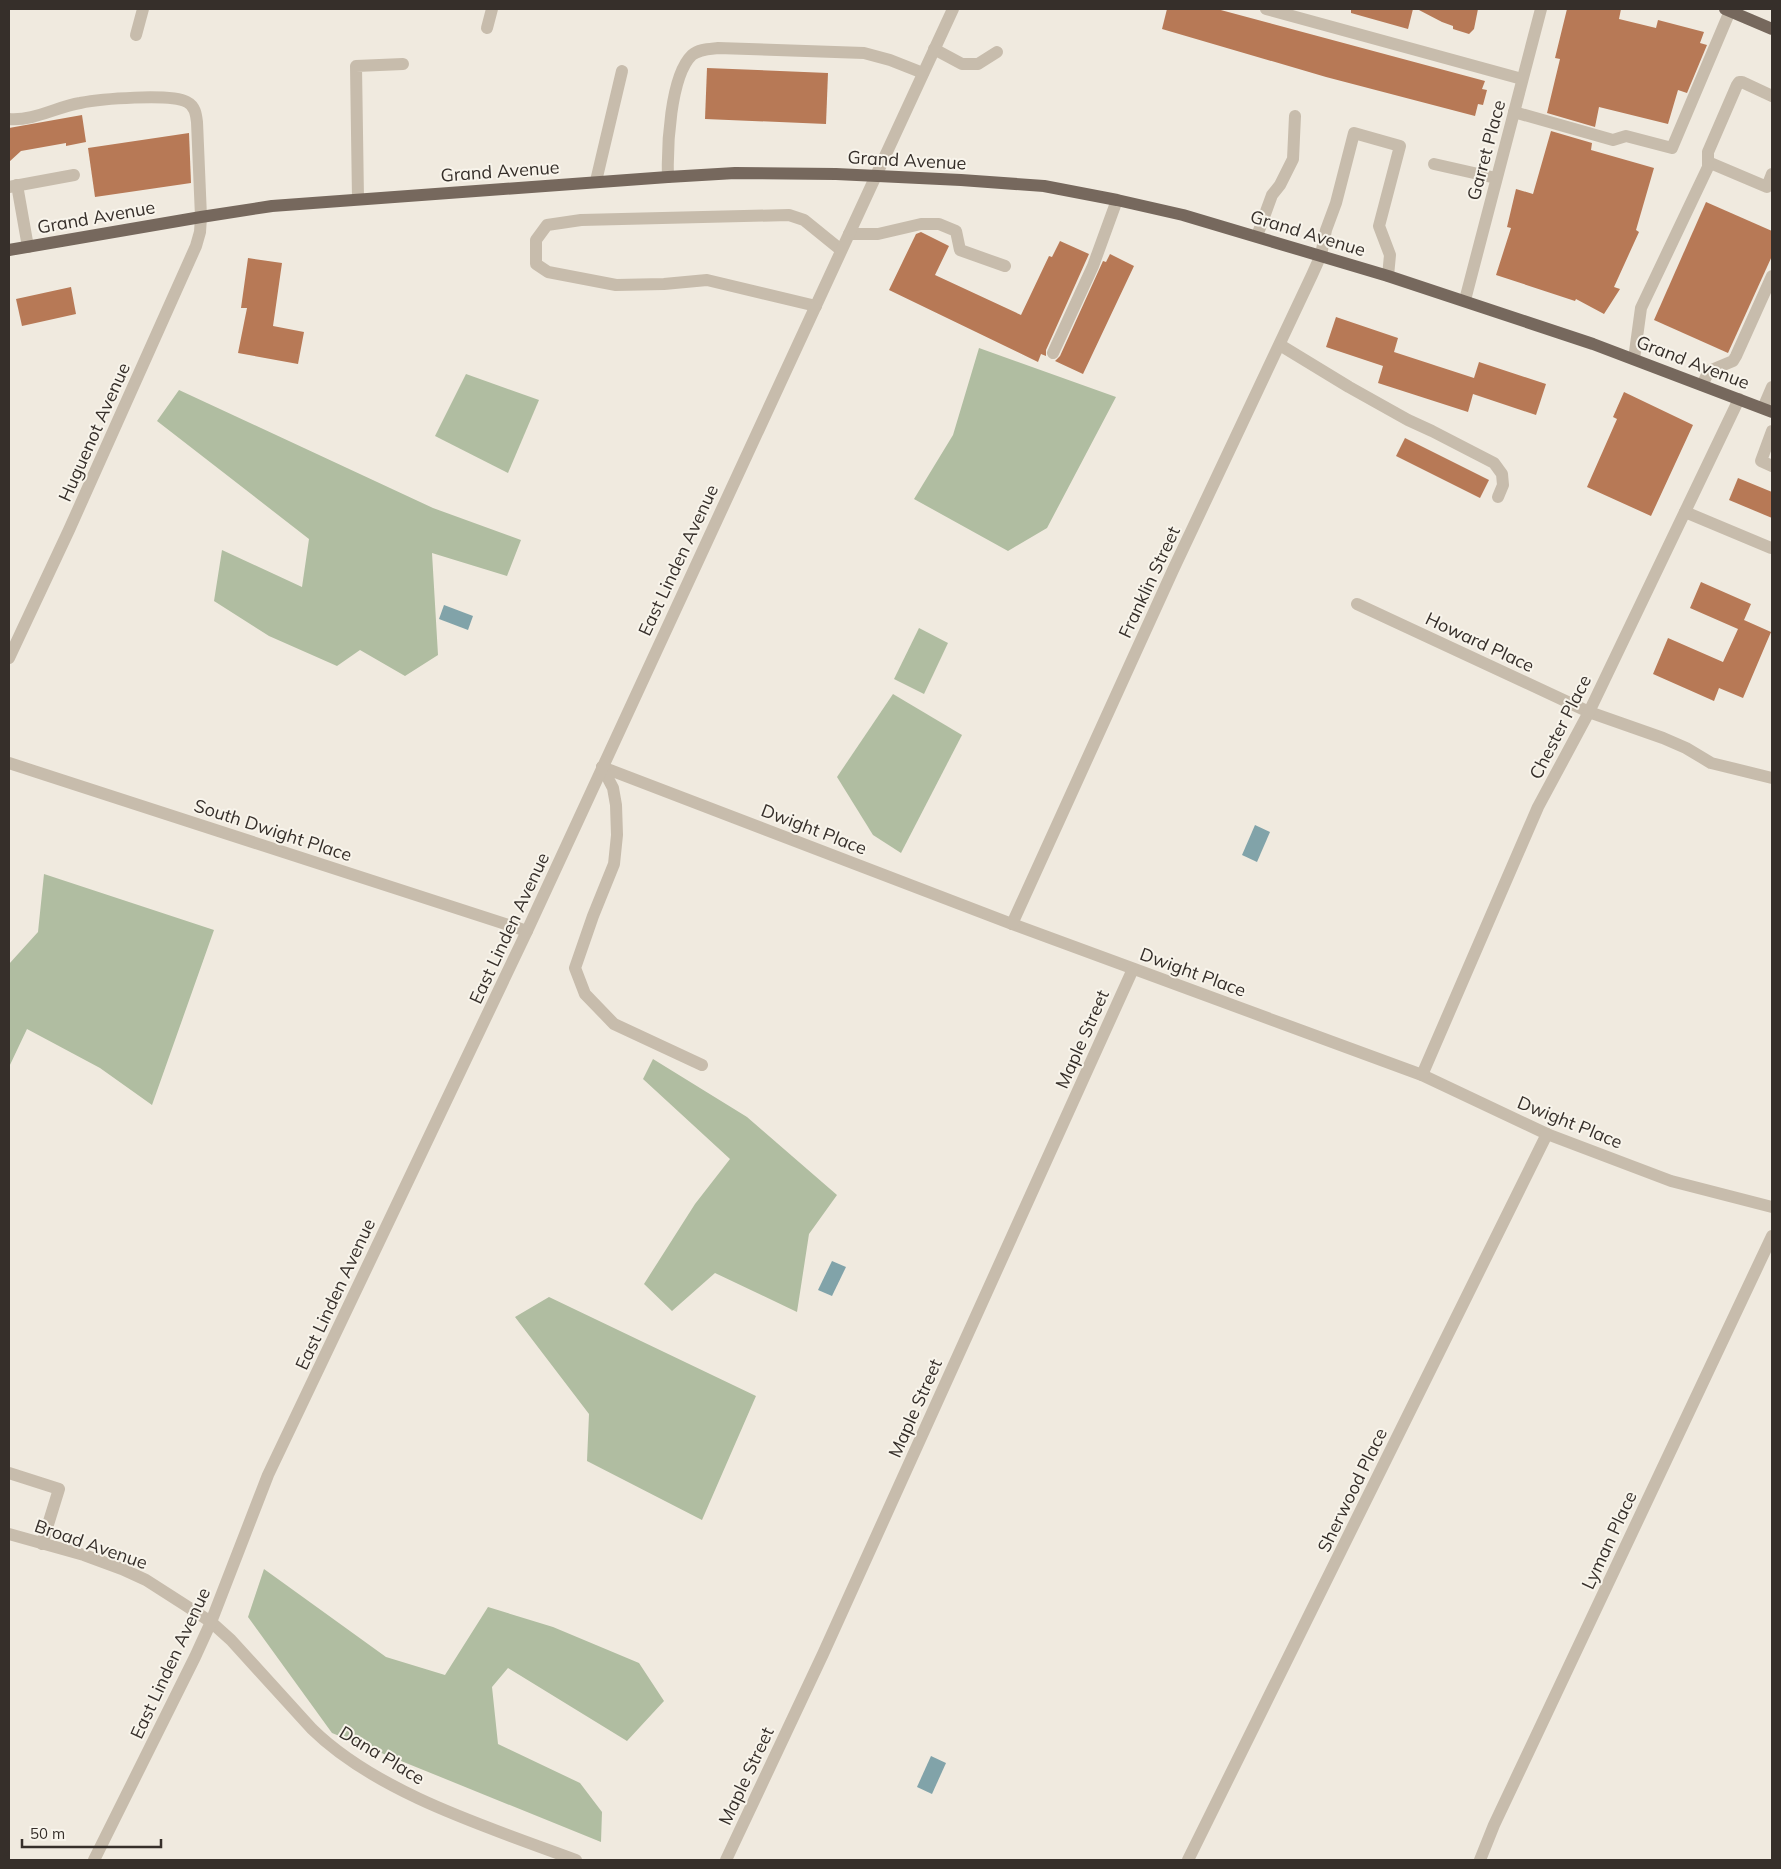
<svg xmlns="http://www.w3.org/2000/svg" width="1781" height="1869" font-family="Mulish,sans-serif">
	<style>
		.green { fill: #b0bda1 }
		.water { fill: #81a3a9 }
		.building { fill: #b77956 }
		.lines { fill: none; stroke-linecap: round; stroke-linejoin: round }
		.minor { stroke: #c7bcac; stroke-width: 12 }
		.major { stroke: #76685d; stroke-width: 12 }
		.labels { text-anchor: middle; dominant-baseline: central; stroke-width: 4; stroke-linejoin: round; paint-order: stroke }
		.street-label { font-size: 18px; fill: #362f2a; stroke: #f8f4eb }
	</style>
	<rect width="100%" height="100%" fill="#f0eadf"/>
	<g class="green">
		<polygon points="979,348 1116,397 1047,528 1008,551 914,499 953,435"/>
		<polygon points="466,374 539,400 508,473 435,436"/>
		<polygon points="179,390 433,508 521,540 507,576 432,553 438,655 405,676 360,650 337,666 269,636 214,601 222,550 302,587 309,539 157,421"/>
		<polygon points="919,628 948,643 924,694 894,679"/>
		<polygon points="893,694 962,735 901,853 873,835 837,777"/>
		<polygon points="44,874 214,930 152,1105 100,1068 27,1029 9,1067 9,964 38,932"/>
		<polygon points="653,1059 747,1117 837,1195 809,1234 797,1312 715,1273 672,1311 644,1284 695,1204 730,1159 643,1079"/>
		<polygon points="549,1297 756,1396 702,1520 587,1461 589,1414 515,1317"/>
		<polygon points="264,1569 386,1657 445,1675 488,1607 553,1627 639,1663 664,1701 627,1741 508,1668 492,1687 498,1744 580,1783 602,1812 601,1842 332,1733 248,1617"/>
	</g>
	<g class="water">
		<polygon points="444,605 473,616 468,630 439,619"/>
		<polygon points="1255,825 1270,832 1257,862 1242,855"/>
		<polygon points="832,1261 846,1267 832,1296 818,1290"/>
		<polygon points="931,1756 946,1763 932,1794 917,1787"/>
	</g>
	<g class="building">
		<polygon points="1167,9 1217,9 1485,81 1482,89 1487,90 1483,105 1478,104 1475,116 1326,77 1162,29"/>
		<polygon points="1351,9 1413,9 1408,29 1351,13"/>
		<polygon points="1417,9 1478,9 1474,29 1469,34 1453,29 1453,26 1442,22"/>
		<polygon points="1567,9 1621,9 1619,19 1656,28 1658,20 1704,32 1700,43 1707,45 1687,93 1678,90 1668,124 1599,107 1595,127 1547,113 1560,59 1555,58"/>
		<polygon points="707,68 828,73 826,124 705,119"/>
		<polygon points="82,115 86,142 66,146 66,143 21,151 9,162 9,128"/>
		<polygon points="1551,131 1592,143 1591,150 1654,168 1636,230 1639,232 1614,287 1620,289 1604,314 1576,299 1575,301 1496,275 1511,228 1507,227 1516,189 1533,194"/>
		<polygon points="189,133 191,183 95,197 88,148"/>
		<polygon points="1706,202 1772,231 1772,256 1728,353 1654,320"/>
		<polygon points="921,232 949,246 935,275 1021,315 1049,256 1052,257 1060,241 1089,254 1046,350 1046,356 1041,354 1038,362 889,290 916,234"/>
		<polygon points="1110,254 1134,266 1083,374 1055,361 1060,356 1103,261 1106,262"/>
		<polygon points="248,258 282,263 273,326 304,332 298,364 238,353 247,308 241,308"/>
		<polygon points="71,287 76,314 22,326 16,299"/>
		<polygon points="1336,317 1398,338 1394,352 1474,378 1479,362 1546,384 1536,415 1473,394 1468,412 1378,383 1383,366 1326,347"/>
		<polygon points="1624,392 1693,425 1651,516 1587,487 1617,419 1613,417"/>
		<polygon points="1405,438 1489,480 1480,498 1396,456"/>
		<polygon points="1738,478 1772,492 1772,518 1729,500"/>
		<polygon points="1701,582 1751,604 1744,620 1771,632 1743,698 1719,688 1714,701 1653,674 1668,638 1723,662 1738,629 1690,608"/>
	</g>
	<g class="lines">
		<g class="minor">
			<polyline points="1266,9 1522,79"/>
			<polyline points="487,28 492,9"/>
			<polyline points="136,35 143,9"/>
			<polyline points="934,49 962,64 978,64 997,52"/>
			<polyline points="1514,112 1613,140 1626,136 1672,148 1730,11"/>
			<path d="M9,119C34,121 56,107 80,103C100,99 170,93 187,102C195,106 196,114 197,122L201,217L200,232L196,246L69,530L9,658"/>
			<polyline points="1708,162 1767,187 1772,174"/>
			<polyline points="1434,164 1496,178"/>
			<path d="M668,177C667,148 670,76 692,55C699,49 709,49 718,48L864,53L890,60L923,73"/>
			<polyline points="596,181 622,71"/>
			<polyline points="17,185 28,247"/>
			<polyline points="9,187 74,175"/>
			<polyline points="358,199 356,66 403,64"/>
			<polyline points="849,234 878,234 921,224 939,224 956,231 960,250 1005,266"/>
			<polyline points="1257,236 1272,195 1280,185 1293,159 1295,116"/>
			<polyline points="1465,300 1541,9"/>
			<polyline points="816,306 707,280 664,284 616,285 548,272 536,264 536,240 547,225 581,220 789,215 804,220 841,250"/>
			<polyline points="1280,345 1349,387 1408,420 1432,431 1494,463 1502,474 1503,485 1498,497"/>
			<polyline points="1053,353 1093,266 1117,200"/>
			<polyline points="1634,359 1641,308 1708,167 1708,152 1737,85 1739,82 1742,82 1772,96"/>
			<polyline points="1702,385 1709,371 1733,361 1736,356 1772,276"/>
			<polyline points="1763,408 1772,387"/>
			<polyline points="1772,431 1761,461 1772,466"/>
			<polyline points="1685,512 1771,548"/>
			<polyline points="1357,604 1589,712 1663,738 1686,748 1711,763 1772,778"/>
			<polyline points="9,763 527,931"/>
			<polyline points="602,767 1012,924 1422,1075 1547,1134 1671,1181 1772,1207"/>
			<polyline points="602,767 613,788 616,805 617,835 614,864 593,916 575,968 585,994 614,1024 702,1065"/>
			<polyline points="1012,924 1173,570 1312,275 1321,255 1326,230 1336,203 1354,133 1400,146 1379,226 1390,255 1388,276"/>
			<polyline points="1422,1075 1538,807 1589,712 1739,399"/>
			<polyline points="9,1473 59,1489 42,1544"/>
			<path d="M9,1534L84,1555L122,1569L146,1580L185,1605L211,1622L231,1640L312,1729C377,1793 490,1828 576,1860"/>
			<polyline points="94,1860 195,1657 211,1622 268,1475 527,931 953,9"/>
			<polyline points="726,1860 823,1654 1133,969"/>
			<polyline points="1188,1860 1547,1134"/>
			<polyline points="1480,1860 1494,1825 1772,1236"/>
		</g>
		<g class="major">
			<polyline points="1725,9 1772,29"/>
			<polyline points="9,250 201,217 272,206 668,177 735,173 836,174 961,180 1044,186 1117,200 1183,215 1388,276 1593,344 1772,412"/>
		</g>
	</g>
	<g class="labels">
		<g class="street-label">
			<text transform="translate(1486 150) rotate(-75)">Garret Place</text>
			<text transform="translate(907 160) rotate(3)">Grand Avenue</text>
			<text transform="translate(500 171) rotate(-4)">Grand Avenue</text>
			<text transform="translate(96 217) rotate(-10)">Grand Avenue</text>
			<text transform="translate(1308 233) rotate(17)">Grand Avenue</text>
			<text transform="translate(1693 362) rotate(21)">Grand Avenue</text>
			<text transform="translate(94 432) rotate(-66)">Huguenot Avenue</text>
			<text transform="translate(678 560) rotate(-65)">East Linden Avenue</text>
			<text transform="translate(1149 582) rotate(-65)">Franklin Street</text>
			<text transform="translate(1480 642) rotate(25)">Howard Place</text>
			<text transform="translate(1560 727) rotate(-63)">Chester Place</text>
			<text transform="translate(814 829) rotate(21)">Dwight Place</text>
			<text transform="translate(273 830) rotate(18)">South Dwight Place</text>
			<text transform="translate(509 928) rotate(-65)">East Linden Avenue</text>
			<text transform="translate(1193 972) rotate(20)">Dwight Place</text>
			<text transform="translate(1082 1039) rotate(-66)">Maple Street</text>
			<text transform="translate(1570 1122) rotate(22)">Dwight Place</text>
			<text transform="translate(335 1294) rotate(-65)">East Linden Avenue</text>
			<text transform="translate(915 1408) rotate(-66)">Maple Street</text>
			<text transform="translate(1352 1490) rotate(-64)">Sherwood Place</text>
			<text transform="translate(1609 1540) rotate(-65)">Lyman Place</text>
			<text transform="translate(91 1544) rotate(19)">Broad Avenue</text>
			<text transform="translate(170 1663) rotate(-65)">East Linden Avenue</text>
			<text transform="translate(382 1755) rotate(31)">Dana Place</text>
			<text transform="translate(746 1776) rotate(-65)">Maple Street</text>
		</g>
	</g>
	<rect width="1781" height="1869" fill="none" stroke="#362f2a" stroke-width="20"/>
	<path d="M22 1839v8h139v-8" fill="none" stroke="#362f2a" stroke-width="2.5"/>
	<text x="30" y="1839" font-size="15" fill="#362f2a" stroke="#f8f4eb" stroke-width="4" paint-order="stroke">50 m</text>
</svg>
